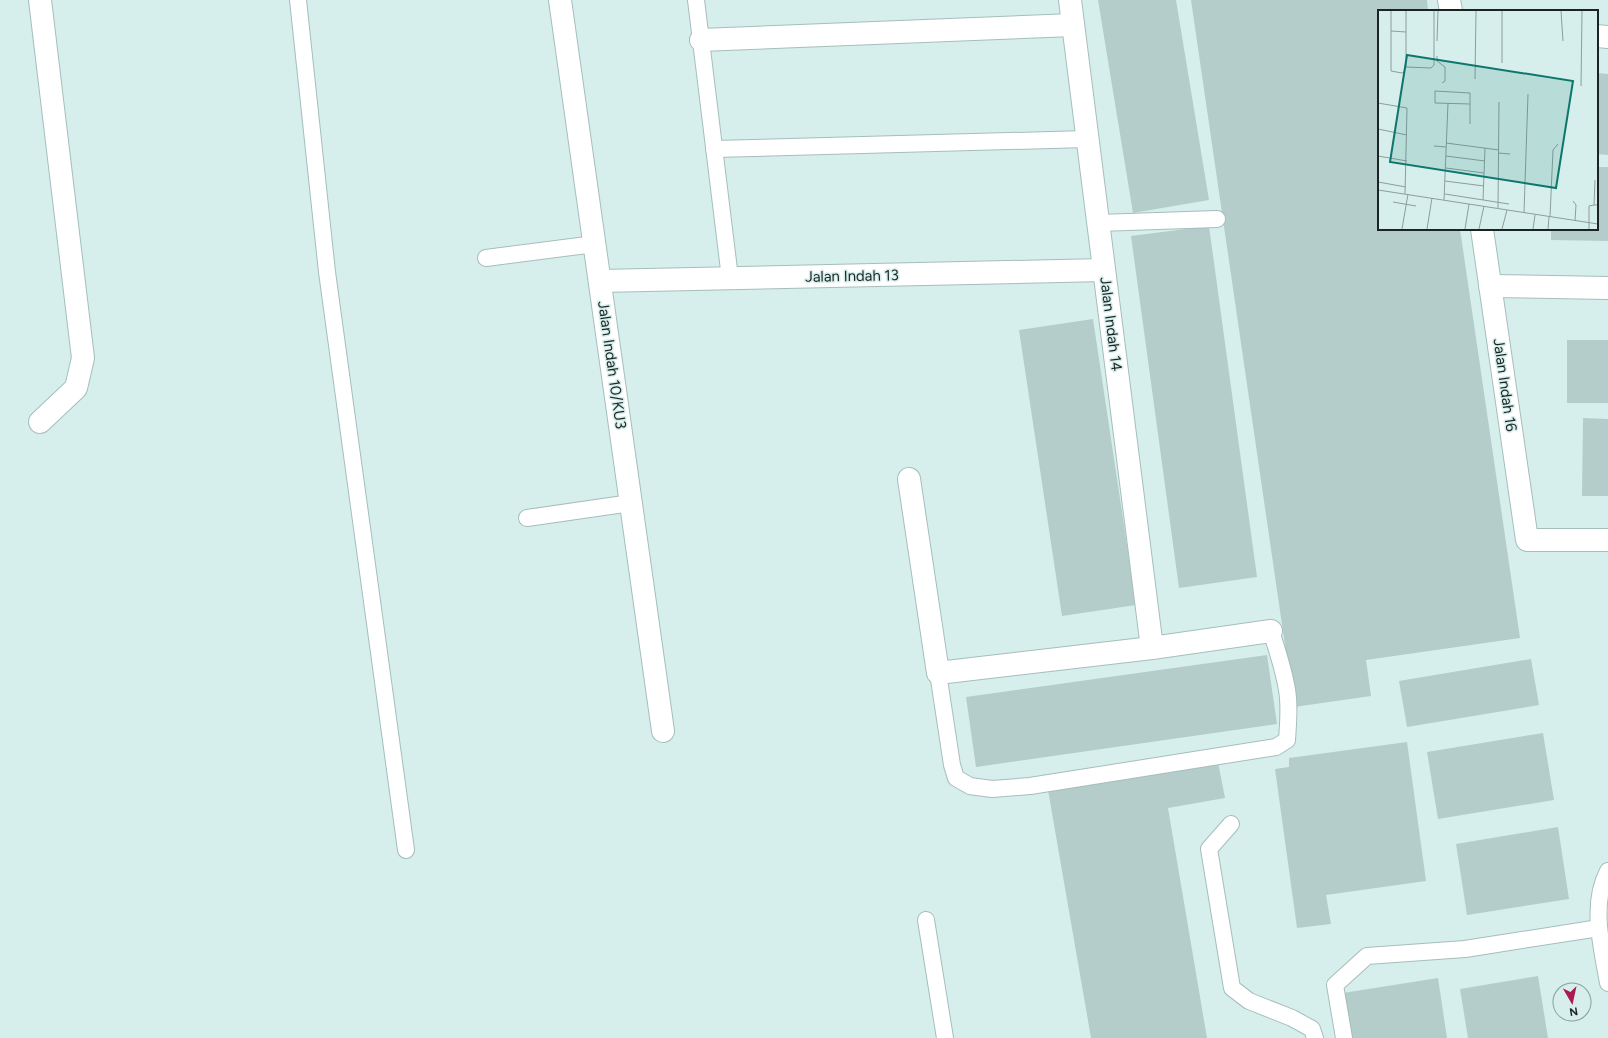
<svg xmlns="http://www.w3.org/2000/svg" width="1608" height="1038" font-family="Figtree,sans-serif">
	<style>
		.building { fill: #b4cdca }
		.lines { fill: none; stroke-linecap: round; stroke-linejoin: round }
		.lane-casing { stroke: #a6bebb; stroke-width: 18 }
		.street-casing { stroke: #a6bebb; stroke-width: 24 }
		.lane { stroke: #fff; stroke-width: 16 }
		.street { stroke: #fff; stroke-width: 22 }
		.labels { text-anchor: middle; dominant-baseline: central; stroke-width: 3; stroke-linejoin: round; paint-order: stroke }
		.street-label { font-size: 15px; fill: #1b2423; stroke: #d6efec }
		.inset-road { fill: none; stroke: #8b9e9c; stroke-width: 1 }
		.view { fill: #0f766e; fill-opacity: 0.15; stroke: #0f766e; stroke-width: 2 }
		.inset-edge { fill: none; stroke: #1b2423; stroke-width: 2 }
	</style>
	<rect width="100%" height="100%" fill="#d6efec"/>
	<g class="building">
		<polygon points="1098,0 1176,0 1209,200 1133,213"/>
		<polygon points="1191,0 1427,0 1428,11 1379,11 1379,229 1460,229 1520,638 1366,660 1371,696 1294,707"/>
		<polygon points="1597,73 1608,74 1608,155 1597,154"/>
		<polygon points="1597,167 1608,167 1608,241 1551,240 1551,229 1597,229"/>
		<polygon points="1209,226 1257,577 1179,588 1131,236"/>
		<polygon points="1093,319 1136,605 1062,616 1019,330"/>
		<rect x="1567" y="340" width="41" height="63"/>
		<polygon points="1583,418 1608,419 1608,496 1582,496"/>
		<polygon points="1267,655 1277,724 976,767 966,697"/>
		<polygon points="1531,659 1539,705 1407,727 1399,681"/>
		<polygon points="1543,733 1554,800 1438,819 1427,752"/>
		<polygon points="1407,742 1426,881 1326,895 1331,924 1297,928 1275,769 1289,767 1289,758"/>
		<polygon points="1218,762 1225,798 1168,808 1207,1038 1091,1038 1048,790"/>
		<polygon points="1558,827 1569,899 1467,915 1456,844"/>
		<polygon points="1538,976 1548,1038 1468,1038 1460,989"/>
		<polygon points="1438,978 1447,1038 1350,1038 1343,993"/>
	</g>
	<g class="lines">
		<g class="lane-casing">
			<g id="lane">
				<polyline points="298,0 327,272 406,850"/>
				<polyline points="696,0 730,278"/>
				<polyline points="714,149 1087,139"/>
				<polyline points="1098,223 1217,219"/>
				<polyline points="486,258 595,244"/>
				<polyline points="527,518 631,503"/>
				<path d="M938,673L952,765L956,778L970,786L992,789L1030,786L1276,747L1287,740C1288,724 1290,707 1287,690C1284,670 1277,650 1271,631"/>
				<polyline points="1231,824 1209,849 1232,988 1249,1001 1292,1018 1312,1029 1315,1038"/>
				<path d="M1608,871C1590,904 1602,948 1608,983"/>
				<polyline points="926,920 945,1038"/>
				<polyline points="1344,1038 1335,985 1367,956 1465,949 1599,928"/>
			</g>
		</g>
		<g class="street-casing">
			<g id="street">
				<polyline points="560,0 663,731"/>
				<polyline points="1070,0 1152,648"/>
				<polyline points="1449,0 1451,11"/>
				<polyline points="1597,36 1608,37"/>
				<polyline points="701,40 1073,25"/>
				<polyline points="1482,229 1527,540 1608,540"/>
				<polyline points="600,281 1104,270"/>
				<polyline points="1490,286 1608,288"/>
				<polyline points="40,422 76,388 83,358 40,0"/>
				<polyline points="909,479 938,673 1152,648 1271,631"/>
			</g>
		</g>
		<use href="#lane" class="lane"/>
		<use href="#street" class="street"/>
	</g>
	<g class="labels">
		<g class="street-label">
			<text transform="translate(852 276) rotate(-1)">Jalan Indah 13</text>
			<text transform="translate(1111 324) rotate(83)">Jalan Indah 14</text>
			<text transform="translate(612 365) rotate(82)">Jalan Indah 10/KU3</text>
			<text transform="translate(1505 385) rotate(82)">Jalan Indah 16</text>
		</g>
	</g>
	<g transform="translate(1378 10)">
		<rect width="220" height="220" fill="#d6efec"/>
		<path class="inset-road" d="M13,1V61L24,63L26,62L28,57V1M183,1L185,31M13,21L28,22M59,31L60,1M59,46V51L67,57V71L64,73M124,53V1M28,57L53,58L56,55V1M97,69L98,1M203,76L204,1M0,93L29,98L27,184M92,114V83L57,81V93L92,94M0,119L29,125M68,133L121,140M56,136L68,137M120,143L132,144M0,146L29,151M68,146L107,151M68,158L106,163M67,171L106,176M0,172L28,177M0,180L220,214M67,184L131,194M66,190L70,93M105,190L107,138M195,191L198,195L197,211M15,192L38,196M216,195H220V206M120,198L121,92M146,203L150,84M172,207L175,140L180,134M24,219L30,184M49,219L54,188M87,219L91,194M101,219L106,196M124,219L129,200M155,219L157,205M170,219L171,207M211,219V196L216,195L217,170"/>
		<path class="view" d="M29,45L195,71L178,178L12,152Z"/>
		<rect width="220" height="220" class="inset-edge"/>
	</g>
	<g transform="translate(1572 1002) rotate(171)"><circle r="19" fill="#d6efec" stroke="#8b9e9c"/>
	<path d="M0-3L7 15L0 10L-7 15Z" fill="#ac1a4f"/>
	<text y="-6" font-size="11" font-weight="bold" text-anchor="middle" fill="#1b2423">N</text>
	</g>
</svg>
